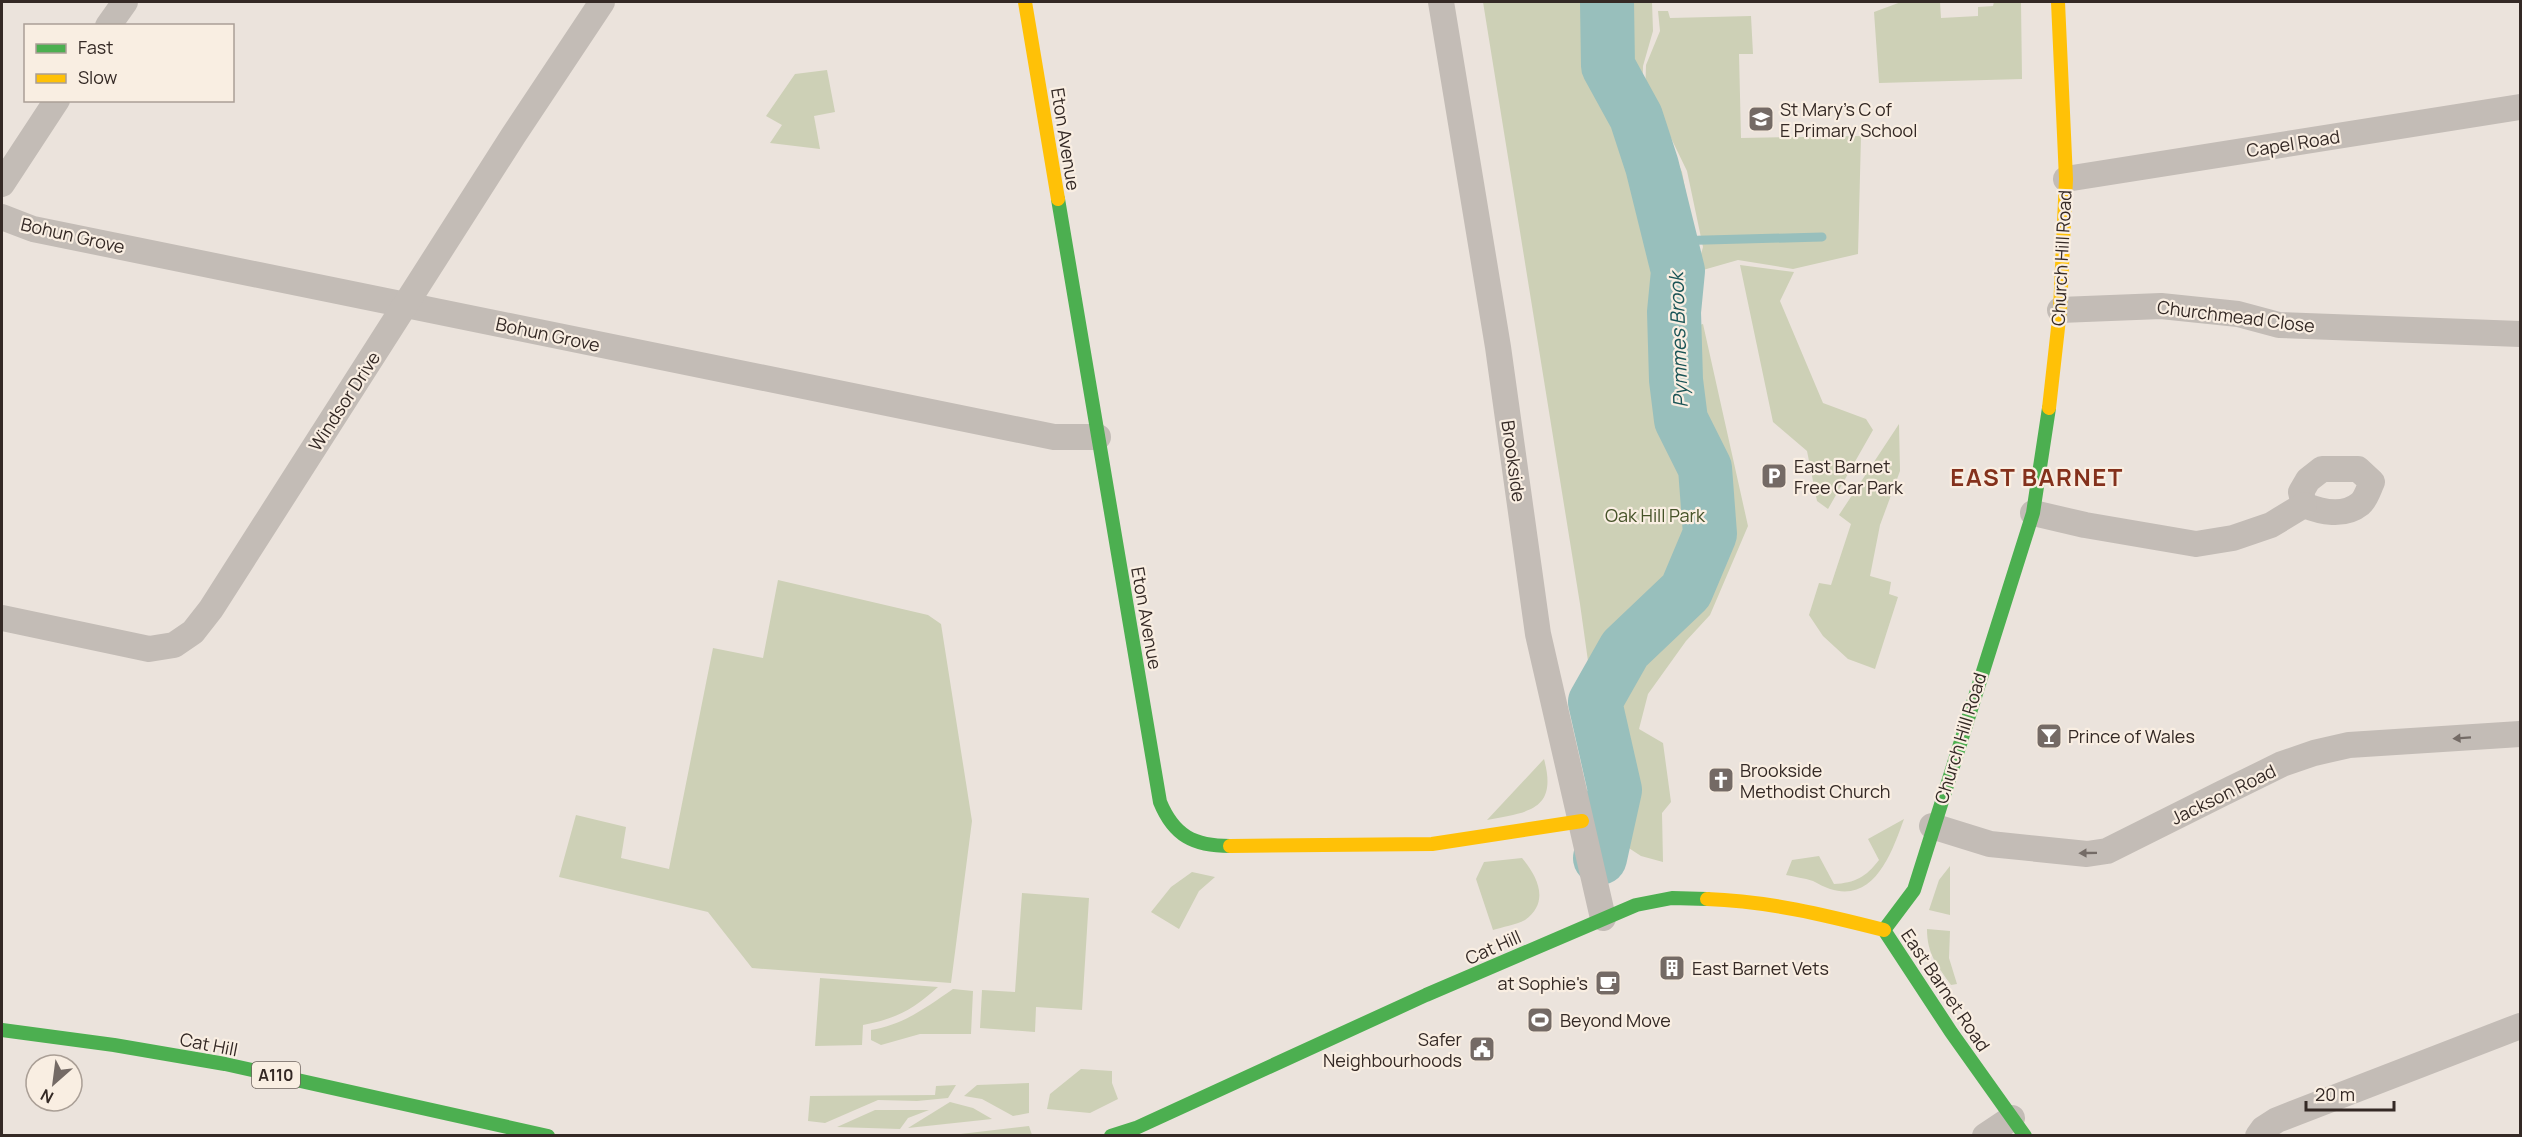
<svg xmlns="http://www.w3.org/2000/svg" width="2522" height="1137" font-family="Manrope,sans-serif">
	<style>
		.green { fill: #cdd0b6 }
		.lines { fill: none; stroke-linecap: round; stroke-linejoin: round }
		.stream { stroke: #98bfbc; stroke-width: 9 }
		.river { stroke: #98bfbc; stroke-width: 54 }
		.street { stroke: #c3bcb6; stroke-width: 26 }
		.fast { stroke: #4caf50; stroke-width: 14 }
		.slow { stroke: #ffc107; stroke-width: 14 }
		.oneway { fill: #746b66 }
		.labels { text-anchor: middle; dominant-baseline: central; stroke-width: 4.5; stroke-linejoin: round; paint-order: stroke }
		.shield { fill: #f9eee2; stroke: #6f645e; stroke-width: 1.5 }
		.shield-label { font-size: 16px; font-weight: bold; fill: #342925 }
		.poi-label { font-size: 18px; fill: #342925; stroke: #f9eee2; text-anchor: start }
		.street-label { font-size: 18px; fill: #342925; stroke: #f9eee2 }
		.park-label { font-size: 18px; fill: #455228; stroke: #f9eee2 }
		.water-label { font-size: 20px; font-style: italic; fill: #1a5456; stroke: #f9eee2 }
		.district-label { font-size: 24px; font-weight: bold; letter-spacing: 1.5px; fill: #84311c; stroke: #f9eee2 }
	</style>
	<rect width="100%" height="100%" fill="#ebe3dc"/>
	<g class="green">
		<polygon points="1483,2 1652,2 1653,31 1643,66 1642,96 1668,141 1682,172 1697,251 1691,280 1681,283 1689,328 1703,324 1748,526 1710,615 1686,641 1648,694 1639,729 1663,743 1671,802 1662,813 1663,862 1641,856 1618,841 1610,818 1580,604"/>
		<polygon points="1901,2 1940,2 1941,18 1978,16 1978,7 1993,6 1994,2 2021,2 2022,79 1879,83 1874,12"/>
		<polygon points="1658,11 1668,11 1670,18 1751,16 1753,54 1739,54 1741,138 1861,136 1858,254 1793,269 1738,260 1696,272 1703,247 1687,171 1671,138 1645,98 1646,65 1660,31"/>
		<polygon points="827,70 835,112 814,116 820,149 770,143 782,125 766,116 795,74"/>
		<polygon points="1740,265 1794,272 1780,301 1823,403 1866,419 1873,430 1828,509 1817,501 1807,451 1773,422"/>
		<polygon points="1899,424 1900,471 1880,525 1870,576 1891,582 1889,594 1898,597 1875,669 1848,659 1823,636 1809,615 1819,583 1831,585 1851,524 1839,515"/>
		<polygon points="778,580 928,615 941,624 972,821 951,983 752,968 708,912 559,877 576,815 626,827 621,858 669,869 713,648 763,658"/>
		<path d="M1544,759C1558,811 1528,812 1487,820Z"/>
		<path d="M1904,819C1892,852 1875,903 1830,889C1824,887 1819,884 1813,881C1804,878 1795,877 1786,875L1792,860L1819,856L1834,884C1855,883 1866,877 1879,860L1868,839Z"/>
		<path d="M1522,858C1538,877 1550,902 1525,920C1516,925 1502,927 1493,930L1476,879L1484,862Z"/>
		<polygon points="1950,866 1950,915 1929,910 1939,880"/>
		<polygon points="1192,872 1215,877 1199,891 1179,929 1151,912 1171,887"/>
		<polygon points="1022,893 1089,898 1082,1010 1036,1007 1035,1032 980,1028 982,990 1015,992"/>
		<path d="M1927,929L1950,931L1949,958L1957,984L1951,985C1937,965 1927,954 1927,929Z"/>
		<path d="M820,978L938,987C912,1010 898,1018 863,1025L862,1045L815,1046Z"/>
		<path d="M953,989L973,991L971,1034H920L881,1045L871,1040V1030C903,1025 927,1007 953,989Z"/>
		<polygon points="1081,1069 1112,1071 1112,1083 1118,1099 1090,1113 1047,1109 1050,1094"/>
		<polygon points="1029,1083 1029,1113 1013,1116 982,1099 964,1096 977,1085"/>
		<polygon points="956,1085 948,1098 917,1101 878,1100 825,1123 808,1121 810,1096 935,1095 936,1086"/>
		<polygon points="950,1102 973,1108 992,1119 908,1128"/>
		<polygon points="875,1110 929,1110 908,1118 900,1129 837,1127"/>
		<polygon points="1029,1126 1032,1135 952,1135"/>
	</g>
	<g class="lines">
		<polyline class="stream" points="1670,241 1822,237"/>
		<polyline class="river" points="1600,858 1615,790 1595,702 1625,649 1686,591 1710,534 1705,468 1681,420 1676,380 1674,312 1678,271 1652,166 1636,117 1608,66 1607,2"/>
		<g class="street">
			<polyline points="1441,2 1498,347 1538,634 1603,918"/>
			<polyline points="108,26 125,2"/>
			<polyline points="2066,179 2520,107"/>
			<polyline points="2,184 57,100"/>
			<polyline points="2,217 33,229 1054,437 1098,437"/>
			<polyline points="2060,310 2161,306 2238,314 2279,325 2520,334"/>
			<path d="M2322,469H2358L2372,482C2369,488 2366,499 2360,504C2344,517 2321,512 2304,505L2301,492L2308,480Z"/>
			<polyline points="2033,513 2085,525 2196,544 2233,538 2271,525 2304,505"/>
			<polyline points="2,618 149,649 174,645 193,632 211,609 513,136 602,2"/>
			<polyline points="1932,826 1990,844 2087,854 2107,851 2223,793 2282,764 2314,753 2349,745 2520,734"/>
			<polyline points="1985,1136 2012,1118"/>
			<polyline points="2258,1136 2263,1129 2277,1120 2520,1026"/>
		</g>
		<g class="fast">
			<path d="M1058,199L1160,802C1174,836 1194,846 1230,846"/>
			<polyline points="1884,930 1914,890 2033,513 2049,408"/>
			<polyline points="1884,930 1951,1032 2025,1136"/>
			<polyline points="2,1030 114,1045 225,1064 548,1136"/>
			<polyline points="1111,1136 1136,1128 1426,995 1636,905 1672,898 1707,899"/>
		</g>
		<g class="slow">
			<polyline points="1025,2 1058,199"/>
			<polyline points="2049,408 2060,310 2066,179 2058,2"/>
			<polyline points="1230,846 1432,844 1582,821"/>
			<path d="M1707,899C1768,901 1825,915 1884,930"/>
		</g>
	</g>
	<defs><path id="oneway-solid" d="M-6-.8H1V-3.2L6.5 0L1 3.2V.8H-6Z" transform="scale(1.5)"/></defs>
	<g class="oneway">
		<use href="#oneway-solid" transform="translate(2462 738) rotate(176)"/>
		<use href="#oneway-solid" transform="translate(2088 853) rotate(179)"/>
	</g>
	<defs>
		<g id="school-square" transform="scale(1.35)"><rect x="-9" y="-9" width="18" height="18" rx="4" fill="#746a65" stroke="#f9eee2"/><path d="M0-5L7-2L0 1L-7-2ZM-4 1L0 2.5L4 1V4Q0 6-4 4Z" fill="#fff"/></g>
		<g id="parking-square" transform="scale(1.35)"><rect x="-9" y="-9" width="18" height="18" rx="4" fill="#746a65" stroke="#f9eee2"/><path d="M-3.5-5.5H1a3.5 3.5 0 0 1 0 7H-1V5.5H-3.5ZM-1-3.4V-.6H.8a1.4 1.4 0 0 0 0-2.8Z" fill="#fff"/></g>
		<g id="bar-square" transform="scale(1.35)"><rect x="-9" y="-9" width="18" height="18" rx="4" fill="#746a65" stroke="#f9eee2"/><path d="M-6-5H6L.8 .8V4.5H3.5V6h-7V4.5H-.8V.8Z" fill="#fff"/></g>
		<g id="church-square" transform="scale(1.35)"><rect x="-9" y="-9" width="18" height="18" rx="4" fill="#746a65" stroke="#f9eee2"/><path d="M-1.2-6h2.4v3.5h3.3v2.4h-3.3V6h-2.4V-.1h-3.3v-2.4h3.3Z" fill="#fff"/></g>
		<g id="building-square" transform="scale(1.35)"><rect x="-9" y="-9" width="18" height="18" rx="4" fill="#746a65" stroke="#f9eee2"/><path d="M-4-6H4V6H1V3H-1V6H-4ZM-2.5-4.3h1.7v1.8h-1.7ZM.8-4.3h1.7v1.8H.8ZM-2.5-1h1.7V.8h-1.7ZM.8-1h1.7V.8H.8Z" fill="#fff"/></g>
		<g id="cafe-square" transform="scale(1.35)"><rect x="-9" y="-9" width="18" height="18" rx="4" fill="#746a65" stroke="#f9eee2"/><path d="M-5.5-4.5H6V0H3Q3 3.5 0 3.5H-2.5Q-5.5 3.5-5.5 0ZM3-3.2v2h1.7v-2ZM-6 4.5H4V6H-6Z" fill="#fff"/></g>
		<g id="stadium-square" transform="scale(1.35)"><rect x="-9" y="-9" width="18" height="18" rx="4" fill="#746a65" stroke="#f9eee2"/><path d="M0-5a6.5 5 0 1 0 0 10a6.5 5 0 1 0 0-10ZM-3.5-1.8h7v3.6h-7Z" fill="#fff"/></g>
		<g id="civic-square" transform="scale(1.35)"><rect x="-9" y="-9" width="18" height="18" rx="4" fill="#746a65" stroke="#f9eee2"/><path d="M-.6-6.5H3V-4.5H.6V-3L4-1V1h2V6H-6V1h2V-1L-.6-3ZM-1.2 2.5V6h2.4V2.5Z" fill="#fff"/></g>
	</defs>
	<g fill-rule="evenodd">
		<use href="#school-square" x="1761" y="119"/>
		<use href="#parking-square" x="1774" y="476"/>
		<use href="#bar-square" x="2049" y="736"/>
		<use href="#church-square" x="1721" y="780"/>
		<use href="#building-square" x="1672" y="968"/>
		<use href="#cafe-square" x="1608" y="983"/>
		<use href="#stadium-square" x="1540" y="1020"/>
		<use href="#civic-square" x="1482" y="1049"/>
	</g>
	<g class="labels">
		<rect class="shield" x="252" y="1062" width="48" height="26" rx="4.5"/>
		<g class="shield-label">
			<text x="276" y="1075">A110</text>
		</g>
		<g class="poi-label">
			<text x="1780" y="109">St Mary's C of<tspan x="1780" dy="21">E Primary School</tspan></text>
			<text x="1794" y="466">East Barnet<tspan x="1794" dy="21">Free Car Park</tspan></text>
			<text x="2068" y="736">Prince of Wales</text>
			<text x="1740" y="770">Brookside<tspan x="1740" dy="21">Methodist Church</tspan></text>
			<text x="1692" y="968">East Barnet Vets</text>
			<text x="1588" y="983" text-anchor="end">at Sophie's</text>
			<text x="1560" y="1020">Beyond Move</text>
			<text x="1462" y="1039" text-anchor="end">Safer<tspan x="1462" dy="21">Neighbourhoods</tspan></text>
		</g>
		<g class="street-label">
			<text transform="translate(1066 139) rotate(81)">Eton Avenue</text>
			<text transform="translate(2293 143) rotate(-9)">Capel Road</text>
			<text transform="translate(73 235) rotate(13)">Bohun Grove</text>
			<text transform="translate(2061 258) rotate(-87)">Church Hill Road</text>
			<text transform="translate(2236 316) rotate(7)">Churchmead Close</text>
			<text transform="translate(548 334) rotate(12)">Bohun Grove</text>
			<text transform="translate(344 401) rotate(-57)">Windsor Drive</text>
			<text transform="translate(1514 461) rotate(82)">Brookside</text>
			<text transform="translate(1147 618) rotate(80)">Eton Avenue</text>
			<text transform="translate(1960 738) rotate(-73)">Church Hill Road</text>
			<text transform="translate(2223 794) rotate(-26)">Jackson Road</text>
			<text transform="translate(1493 947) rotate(-24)">Cat Hill</text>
			<text transform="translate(1946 990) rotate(56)">East Barnet Road</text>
			<text transform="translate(209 1044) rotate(11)">Cat Hill</text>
		</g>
		<g class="park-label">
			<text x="1655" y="515">Oak Hill Park</text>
		</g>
		<g class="water-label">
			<text transform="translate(1678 340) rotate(-92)">Pymmes Brook</text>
		</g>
		<g class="district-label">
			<text x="2037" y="476">EAST BARNET</text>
		</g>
	</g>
	<rect width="2522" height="1137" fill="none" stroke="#342925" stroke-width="6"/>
	<rect x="24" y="24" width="210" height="78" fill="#f9eee2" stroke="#aa9f96" stroke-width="1.5"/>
	<rect x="36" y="44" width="30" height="9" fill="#4caf50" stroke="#aa9f96" stroke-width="1.5"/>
	<text x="78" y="54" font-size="18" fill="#342925">Fast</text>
	<rect x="36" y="74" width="30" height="9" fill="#ffc107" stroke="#aa9f96" stroke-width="1.5"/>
	<text x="78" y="84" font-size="18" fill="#342925">Slow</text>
	<g transform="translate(54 1083) rotate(208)"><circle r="28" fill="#f9eee2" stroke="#aa9f96" stroke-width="1.5"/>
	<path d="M0-4.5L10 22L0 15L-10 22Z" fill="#746a65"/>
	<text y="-9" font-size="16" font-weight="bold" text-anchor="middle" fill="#342925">N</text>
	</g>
	<path d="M2306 1101v9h88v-9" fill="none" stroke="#342925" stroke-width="3"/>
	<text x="2315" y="1101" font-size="18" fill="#342925" stroke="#f9eee2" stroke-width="4.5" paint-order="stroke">20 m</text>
</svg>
